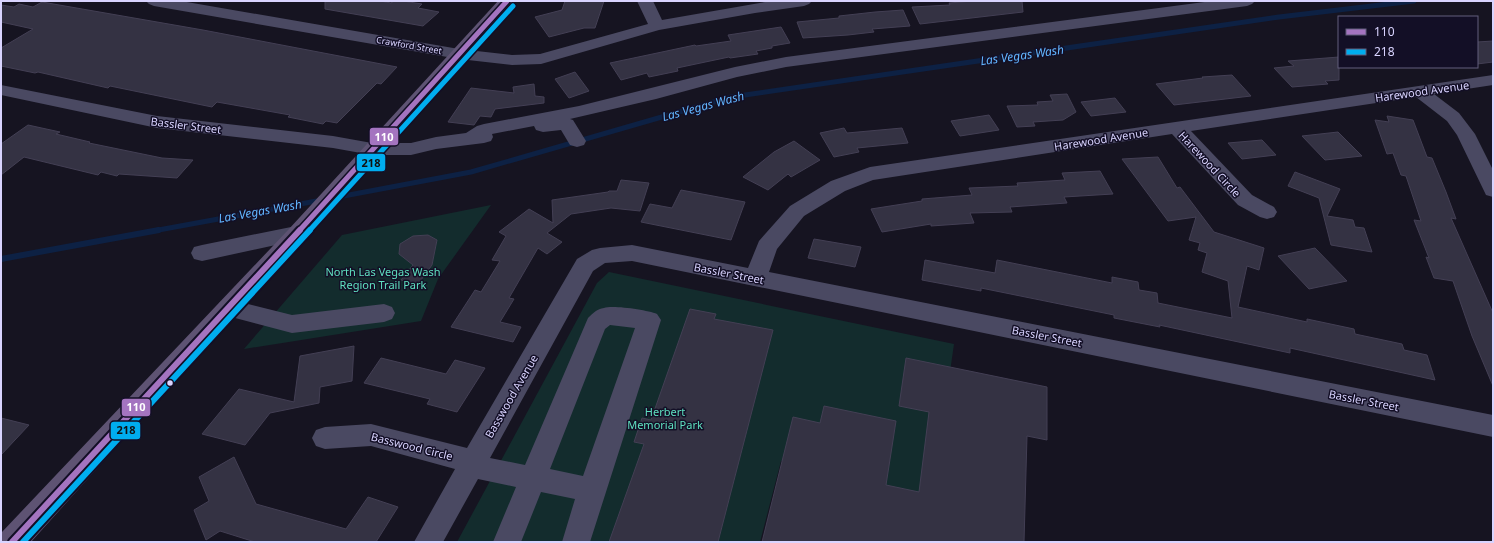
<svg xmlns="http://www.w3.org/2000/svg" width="1494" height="543" font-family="'Noto Sans',sans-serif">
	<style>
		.green { fill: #132c2d }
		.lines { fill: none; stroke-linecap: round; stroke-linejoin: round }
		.stream-far1 { stroke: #0d2144; stroke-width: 5 }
		.stream { stroke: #0d2144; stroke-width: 6 }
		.building { fill: #343243; stroke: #433f54 }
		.minor { fill: #4a4962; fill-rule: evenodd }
		.major { fill: #5e5373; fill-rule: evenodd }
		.bus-1-far1-casing { stroke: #130f26; stroke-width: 8 }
		.bus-1-casing { stroke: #130f26; stroke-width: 10 }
		.bus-2-far1-casing { stroke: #130f26; stroke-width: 8 }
		.bus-2-casing { stroke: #130f26; stroke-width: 10 }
		.bus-1-far1 { stroke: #a474c0; stroke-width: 5 }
		.bus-1 { stroke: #a474c0; stroke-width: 6 }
		.bus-2-far1 { stroke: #00adef; stroke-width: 5 }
		.bus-2 { stroke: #00adef; stroke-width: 6 }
		.bus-dot { fill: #d9d4ff; stroke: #130f26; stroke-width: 1.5 }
		.labels { text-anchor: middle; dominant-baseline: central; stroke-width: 3; stroke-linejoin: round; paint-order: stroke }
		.far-street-label { font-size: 9px; fill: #d9d4ff; stroke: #130f26 }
		.street-label { font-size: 11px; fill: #d9d4ff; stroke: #130f26 }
		.park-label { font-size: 11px; fill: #5fe0c0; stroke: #130f26 }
		.water-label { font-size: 12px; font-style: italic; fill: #62b6ff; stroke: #130f26 }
		.line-badge { stroke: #130f26; stroke-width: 1.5 }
		.badge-label { font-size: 11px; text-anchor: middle; font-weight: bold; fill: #fff }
		.pale-badge-label { font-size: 11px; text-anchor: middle; font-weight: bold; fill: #111 }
	</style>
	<rect width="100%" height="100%" fill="#161421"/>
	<g class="green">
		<polygon points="491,205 438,279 421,321 244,349 342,235"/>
		<polygon points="609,272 954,344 932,497 781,461 760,542 457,542 597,283"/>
	</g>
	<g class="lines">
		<g class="stream-far1">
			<polyline points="333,198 471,172 731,97 1279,17 1414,1"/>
			<polyline points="153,231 322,200"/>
		</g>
		<polyline class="stream" points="1,259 159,230"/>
	</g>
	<g class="building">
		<polygon points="325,1 380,1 391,3 394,1 403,1 422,4 418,8 439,12 423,26 325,9"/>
		<polygon points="565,1 604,1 595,28 584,28 549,37 535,17 562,10"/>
		<polygon points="973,1 1022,1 1023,12 920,24 912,7 950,5 949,3"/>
		<polygon points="42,2 203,30 397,67 381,84 377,83 337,123 326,121 323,124 288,117 290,115 217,102 212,107 110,86 108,88 38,72 35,73 1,66 1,48 33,29 1,22 1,5 14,7 19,4 33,7"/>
		<polygon points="903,10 910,26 872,29 874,32 848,35 803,38 797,22 839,18 839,16 875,12"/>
		<polygon points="781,27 790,43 772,46 772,48 756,51 758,54 730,58 729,57 677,68 678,71 649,77 647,73 621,80 610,63 695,45 696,46 731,41 728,35"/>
		<polygon points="1493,41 1493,62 1477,64 1477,42"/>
		<polygon points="1339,57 1339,80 1325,81 1328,84 1292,87 1274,68 1294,66 1288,61"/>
		<polygon points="575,72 589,91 569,98 555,79"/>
		<polygon points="1232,75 1251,96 1174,105 1156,84 1203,78 1202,77"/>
		<polygon points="534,84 535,96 544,97 544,103 495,109 491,117 480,116 474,125 448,122 471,88 514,93 513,87"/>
		<polygon points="1067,94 1076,112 1063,120 1033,122 1035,126 1017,127 1007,106 1038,105 1037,102 1053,101 1050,95"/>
		<polygon points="1115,98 1126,112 1091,116 1081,102"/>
		<polygon points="989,115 999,130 960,136 951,121"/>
		<polygon points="1387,116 1413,120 1427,157 1432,158 1446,192 1456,219 1451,218 1493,313 1493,386 1472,336 1453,281 1434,278 1426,257 1429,258 1414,220 1421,221 1406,176 1401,175 1393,153 1387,154 1375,120 1389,122"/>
		<polygon points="28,125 60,132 56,134 90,142 89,143 162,158 193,160 177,178 119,174 117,176 101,172 98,175 24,157 1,175 1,144"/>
		<polygon points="844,128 847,133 902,128 908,143 857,148 859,152 834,157 820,133"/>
		<polygon points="1338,132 1362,156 1325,160 1302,136"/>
		<polygon points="1262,140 1276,155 1242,159 1228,143"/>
		<polygon points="794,141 820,160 791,177 788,174 768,190 743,177 774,152"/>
		<polygon points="1158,157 1177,188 1180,187 1214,232 1264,248 1259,270 1247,266 1238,307 1307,322 1307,319 1354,329 1355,334 1402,344 1404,350 1427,355 1435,380 1290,348 1290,353 1159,325 1160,327 1114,318 1114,315 981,288 981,291 922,280 925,260 995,273 997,260 1112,283 1112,277 1138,282 1139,290 1157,293 1158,303 1232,318 1228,281 1202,272 1207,253 1198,250 1200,243 1189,240 1196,217 1168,221 1122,159"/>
		<polygon points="1100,171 1113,194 1064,197 1067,203 1010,207 1012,212 970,213 974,223 931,226 931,224 882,232 871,209 922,201 922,199 972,195 969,188 1018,186 1017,183 1065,180 1062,173"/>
		<polygon points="1295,172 1340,189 1327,216 1353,220 1355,227 1364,228 1372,252 1331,245 1319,198 1288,186"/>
		<polygon points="621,180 649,183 640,211 611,208 571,214 547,233 562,242 547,254 538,248 509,298 514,299 500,322 521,327 513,342 451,327 475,290 481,292 500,261 492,260 506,236 499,232 529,209 553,223 552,200 608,192 609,191 617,191"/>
		<polygon points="681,190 745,202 731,240 641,222 650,204 672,208"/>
		<polygon points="428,235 437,240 432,265 418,284 401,280 413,265 399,254 400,244 413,236"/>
		<polygon points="814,239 861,247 855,267 808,258"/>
		<polygon points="1315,248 1347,281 1309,289 1278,256"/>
		<polygon points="690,309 716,314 714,319 773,330 718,542 609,542 644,444 634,442 642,418 651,420"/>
		<polygon points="354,346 352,381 320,387 319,403 270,413 245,445 202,434 239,389 294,402 300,356"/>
		<polygon points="381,358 446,374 455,360 485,368 457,412 427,404 430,399 364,383"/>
		<polygon points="906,358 1047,387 1047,440 1027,436 1024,542 762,542 793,417 820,423 824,406 896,421 886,485 919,492 929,412 899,406"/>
		<polygon points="1,418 29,425 1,455"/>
		<polygon points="234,457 256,504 346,529 368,497 398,507 376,542 255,542 220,531 206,540 194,510 209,501 199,477"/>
	</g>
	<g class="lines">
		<g class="minor">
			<polygon points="146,1 181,1 459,49 512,55 540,54 648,24 637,1 653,1 662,20 771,1 812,1 809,4 804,6 755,13 659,30 541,64 512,65 459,59 154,6 149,4"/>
			<polygon points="1212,1 1255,1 1252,4 1247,6 786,67 737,77 656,99 570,119 573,120 586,141 584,145 577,147 570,145 561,130 543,132 536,130 534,126 492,134 493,137 491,141 484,143 436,149 411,155 372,155 333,148 157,128 1,95 1,85 157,116 333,136 372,143 411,143 436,137 466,133 477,126 484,124 579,106 735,67 786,57"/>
			<path d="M1493,75V85L1434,94L1459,113L1475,134L1493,170V197L1486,195L1457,135L1447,121L1416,97L1191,131L1252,195L1274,207L1277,212L1274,217L1267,219L1260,217L1238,205L1172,134L873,180L845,191L804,216L777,249L769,272L1493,415V437L632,261L605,263L593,271L490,458L525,465L588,318C593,313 597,309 604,308C613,305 647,310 657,314L661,320L590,542H562L575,499L541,492L521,542H493L516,487L478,479L443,542H414L455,469L371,446L325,449L316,446L312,438L316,430L325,427L371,424L467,448L577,259L592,250L600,248L632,245L748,268L759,241L790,206L831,181L870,167ZM610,325L635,328L583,476L550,469L605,329Z"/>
			<polygon points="296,226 303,229 307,234 303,239 202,261 194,259 191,253 194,247 202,245"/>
			<polygon points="228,299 292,315 384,304 392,307 395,313 392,319 384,322 292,333 220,314 217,308 220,302"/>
		</g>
		<polygon class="major" points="498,1 515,1 303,239 31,542 1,542 2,532 289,229"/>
		<g class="bus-1-far1-casing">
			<polyline id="bus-1-far1" points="299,231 507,1"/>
		</g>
		<g class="bus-1-casing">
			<polyline id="bus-1" points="12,542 300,230"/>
		</g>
		<g class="bus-2-far1-casing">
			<polyline id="bus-2-far1" points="309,231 513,6"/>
		</g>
		<g class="bus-2-casing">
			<polyline id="bus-2" points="23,542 310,230"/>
		</g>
		<use href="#bus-1-far1" class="bus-1-far1"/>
		<use href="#bus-1" class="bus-1"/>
		<use href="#bus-2-far1" class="bus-2-far1"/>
		<use href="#bus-2" class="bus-2"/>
	</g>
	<circle class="bus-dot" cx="170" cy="383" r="3.5"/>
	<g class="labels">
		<g class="far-street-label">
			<text transform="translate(409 45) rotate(10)">Crawford Street</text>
		</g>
		<g class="street-label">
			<text transform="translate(1422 91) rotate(-8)">Harewood Avenue</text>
			<text transform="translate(186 125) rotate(7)">Bassler Street</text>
			<text transform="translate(1101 139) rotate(-9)">Harewood Avenue</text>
			<text transform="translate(1210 164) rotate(47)">Harewood Circle</text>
			<text transform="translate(729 273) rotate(11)">Bassler Street</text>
			<text transform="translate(1047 336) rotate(11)">Bassler Street</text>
			<text transform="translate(511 396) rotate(-60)">Basswood Avenue</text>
			<text transform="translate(1364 400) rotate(11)">Bassler Street</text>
			<text transform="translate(412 446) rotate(14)">Basswood Circle</text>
		</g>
		<g class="park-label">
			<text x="383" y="271">North Las Vegas Wash<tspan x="383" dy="13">Region Trail Park</tspan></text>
			<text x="665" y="411">Herbert<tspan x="665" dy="13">Memorial Park</tspan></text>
		</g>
		<g class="water-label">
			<text transform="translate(1022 55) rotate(-8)">Las Vegas Wash</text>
			<text transform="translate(703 106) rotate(-15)">Las Vegas Wash</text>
			<text transform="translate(260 211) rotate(-10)">Las Vegas Wash</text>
		</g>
	</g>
	<g class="line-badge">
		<rect x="369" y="127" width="30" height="19" rx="4" fill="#a474c0"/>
		<rect x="356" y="153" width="30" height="19" rx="4" fill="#00adef"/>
		<rect x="121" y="398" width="30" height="19" rx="4" fill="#a474c0"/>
		<rect x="110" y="421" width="31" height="19" rx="4" fill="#00adef"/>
	</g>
	<g class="badge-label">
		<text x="384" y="141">110</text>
		<text x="136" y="411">110</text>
	</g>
	<g class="pale-badge-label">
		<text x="371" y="167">218</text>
		<text x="126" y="434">218</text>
	</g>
	<rect width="1494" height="543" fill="none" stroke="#d9d4ff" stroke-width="4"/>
	<rect x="1338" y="16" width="140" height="52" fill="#130f26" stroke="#625e7d"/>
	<rect x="1346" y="29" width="20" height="6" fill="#a474c0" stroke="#625e7d"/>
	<text x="1374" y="36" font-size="12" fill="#d9d4ff">110</text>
	<rect x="1346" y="49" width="20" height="6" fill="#00adef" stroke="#625e7d"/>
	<text x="1374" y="56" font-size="12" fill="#d9d4ff">218</text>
</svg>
